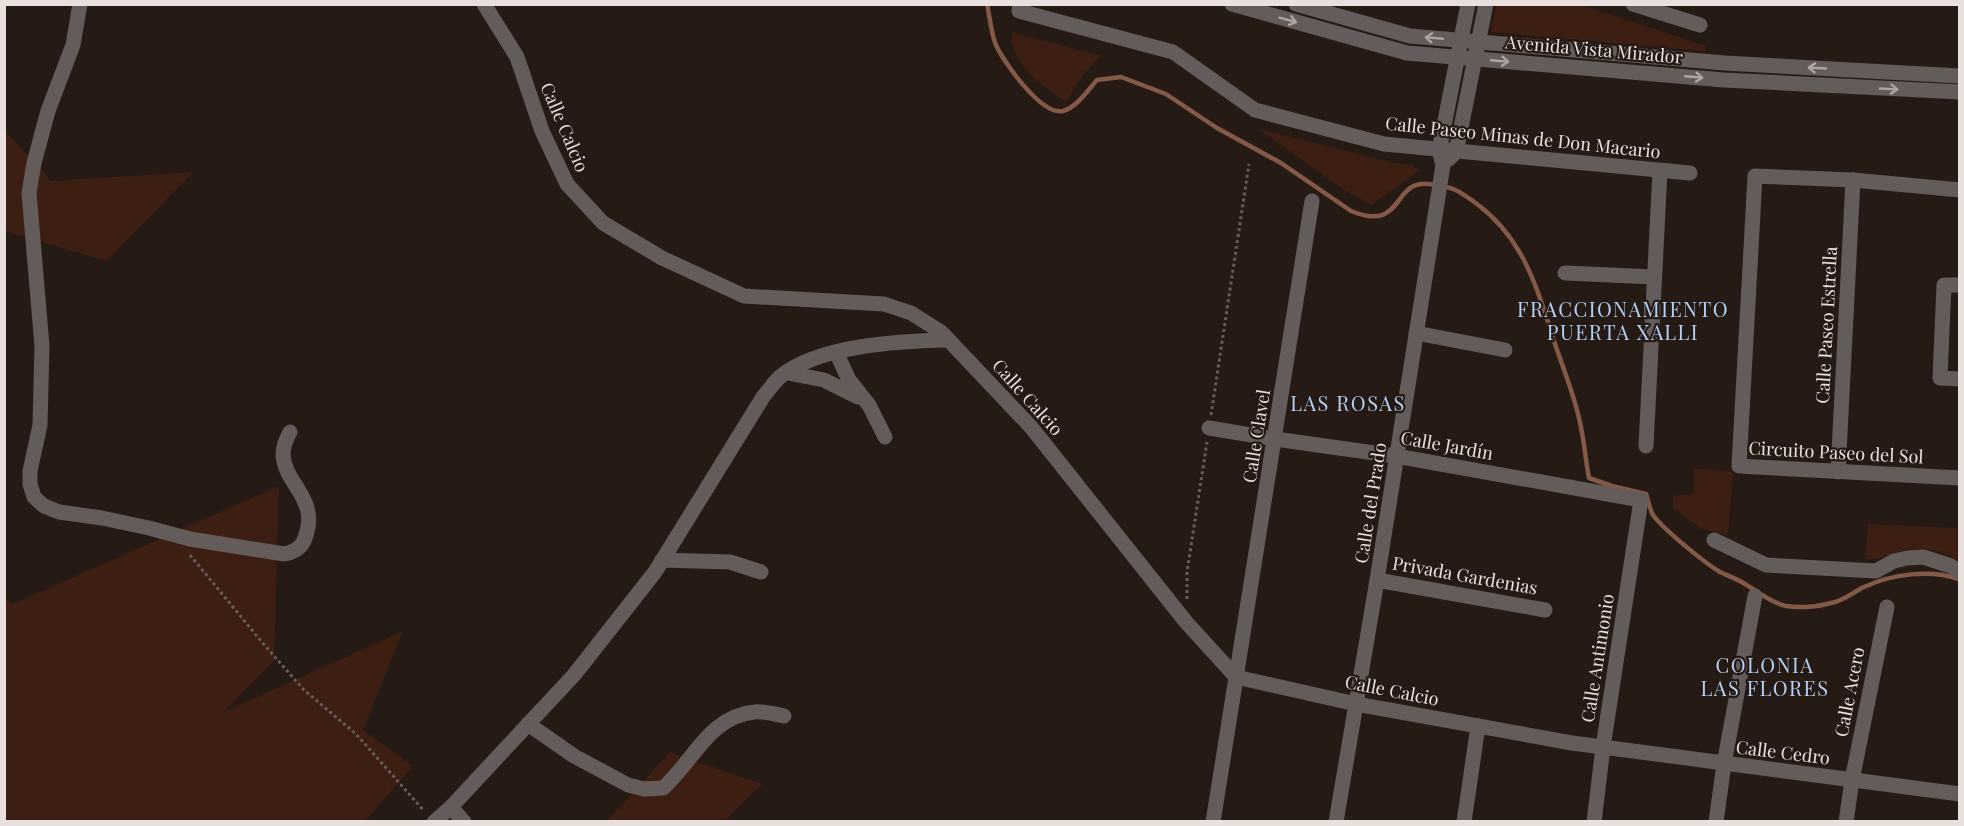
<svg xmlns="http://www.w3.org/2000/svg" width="1964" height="826" font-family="'Playfair Display',serif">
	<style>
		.green { fill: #3c1f12 }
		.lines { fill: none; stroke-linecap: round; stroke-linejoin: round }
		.stream { stroke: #835947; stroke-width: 4.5 }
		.path { stroke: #675c57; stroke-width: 3; stroke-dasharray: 3 3; stroke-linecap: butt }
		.minor { stroke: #635c5a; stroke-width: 15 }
		.oneway { stroke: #ada5a2 }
		.labels { text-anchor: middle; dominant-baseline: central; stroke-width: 4.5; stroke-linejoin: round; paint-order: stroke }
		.street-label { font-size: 18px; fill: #e9e0dd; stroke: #261a15 }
		.neighbourhood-label { font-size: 20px; letter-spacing: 1.5px; fill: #b3d1f5; stroke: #261a15 }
	</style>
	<rect width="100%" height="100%" fill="#261a15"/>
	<g class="green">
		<polygon points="1496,5 1582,5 1706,46 1705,51 1491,32"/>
		<path d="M1012,32L1101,56C1086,70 1075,84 1067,102C1044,88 1008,62 1012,32Z"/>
		<polygon points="1259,129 1393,163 1412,165 1419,171 1371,205 1341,188"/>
		<polygon points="4,130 51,181 193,172 107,261 5,231"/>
		<polygon points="1694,468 1733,472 1728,535 1704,530 1673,508 1673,496 1694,494"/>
		<polygon points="279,486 274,661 224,712 403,631 363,730 413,766 365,821 5,821 4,598 13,604"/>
		<path d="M1868,524L1959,528V561C1943,549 1918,546 1898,551C1883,556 1884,560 1865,559Z"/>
		<polygon points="670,752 762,784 724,821 606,822"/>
	</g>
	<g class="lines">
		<path class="stream" d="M987,4C990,18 991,33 996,45C1004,63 1042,116 1063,111C1077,107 1088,90 1097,80L1121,77L1166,94L1217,128L1281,163L1351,211C1404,233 1392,180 1428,184C1452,186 1458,190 1477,204C1524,239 1537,288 1554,341C1564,371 1577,402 1582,433C1585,448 1586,463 1589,478L1612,486L1646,494C1648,500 1650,510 1653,515C1663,529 1705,563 1720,572C1728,576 1737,579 1745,584C1757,591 1771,603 1786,606C1799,608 1818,607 1831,603C1844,601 1853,592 1864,587C1892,574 1930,569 1959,579"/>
		<g class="path">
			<polyline points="1211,415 1249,164"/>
			<polyline points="190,555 261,641 304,690 356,734 424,811"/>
			<polyline points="1187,599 1187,572 1207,442"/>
		</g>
		<g class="minor">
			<path d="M80,4L73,45L48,111L34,163L29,193L42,346L40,425L30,471V484L34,497L44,506L59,512L102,518L149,528L190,539L284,554C294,552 302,548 305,538C320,499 285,485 283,455C283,446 286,440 290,432"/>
			<polyline points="484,4 517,57 542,131 567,184 603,223 662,258 744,296 884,304 911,313 941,332 1031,427 1186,622 1236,677 1356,704 1572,743 1960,794"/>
			<polyline points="1020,4 1019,11 1173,52 1255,110 1384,144 1690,173"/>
			<polyline points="1232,4 1407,53 1724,80 1960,92"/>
			<polyline points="1296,4 1410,36 1725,63 1960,76"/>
			<polyline points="1633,4 1700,25"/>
			<polyline points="1449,159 1456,152 1486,4"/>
			<polyline points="1960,190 1853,180 1755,176 1739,466 1960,478"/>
			<polyline points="1565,273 1654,277"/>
			<polyline points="1960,285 1944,285 1940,378 1960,379"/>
			<polyline points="1416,333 1505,350"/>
			<polyline points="836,352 849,380 869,405 885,437"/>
			<polyline points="788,373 824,380 858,397"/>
			<polyline points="1209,428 1275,439 1396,456 1641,500 1603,747 1594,822"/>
			<polyline points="1646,446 1660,171"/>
			<polyline points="1838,472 1853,180"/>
			<polyline points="1714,540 1766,565 1876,571 1894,561 1907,558 1923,557 1951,566 1960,572"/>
			<polyline points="662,560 730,562 761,572"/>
			<polyline points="1377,580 1545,610"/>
			<path d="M528,724L574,756L628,785L644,789L663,788C694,761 709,716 755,712C764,711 775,714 784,716"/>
			<polyline points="451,807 464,822"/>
			<path d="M434,822L451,807L574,675L655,572L763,397C769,390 774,382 781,376C820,345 900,341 948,340"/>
			<polyline points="1213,822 1312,201"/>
			<polyline points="1336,822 1377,580 1438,197 1443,165 1439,151 1468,4"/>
			<polyline points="1464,822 1478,726"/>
			<polyline points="1716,822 1724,764 1755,596"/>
			<polyline points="1846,822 1852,780 1887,607"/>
		</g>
	</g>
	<defs><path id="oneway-shaft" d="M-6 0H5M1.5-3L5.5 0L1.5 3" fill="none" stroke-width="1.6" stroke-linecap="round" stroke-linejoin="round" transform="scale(1.5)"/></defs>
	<g class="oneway">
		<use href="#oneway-shaft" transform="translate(1288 20) rotate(15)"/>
		<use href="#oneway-shaft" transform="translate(1434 38) rotate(-175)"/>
		<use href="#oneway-shaft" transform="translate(1500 61) rotate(5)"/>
		<use href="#oneway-shaft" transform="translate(1817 68) rotate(-177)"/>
		<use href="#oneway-shaft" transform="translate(1694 77) rotate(5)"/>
		<use href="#oneway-shaft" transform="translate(1889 89) rotate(3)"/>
	</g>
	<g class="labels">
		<g class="street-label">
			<text transform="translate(1594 49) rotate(5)">Avenida Vista Mirador</text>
			<text transform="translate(565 127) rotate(67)">Calle Calcio</text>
			<text transform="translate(1523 137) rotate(6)">Calle Paseo Minas de Don Macario</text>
			<text transform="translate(1826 325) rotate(-87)">Calle Paseo Estrella</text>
			<text transform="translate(1028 397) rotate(48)">Calle Calcio</text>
			<text transform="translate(1256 436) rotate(-81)">Calle Clavel</text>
			<text transform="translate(1447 445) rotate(10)">Calle Jardín</text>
			<text transform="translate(1836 452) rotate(3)">Circuito Paseo del Sol</text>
			<text transform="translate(1370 503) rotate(-81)">Calle del Prado</text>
			<text transform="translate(1465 575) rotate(10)">Privada Gardenias</text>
			<text transform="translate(1597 658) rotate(-81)">Calle Antimonio</text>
			<text transform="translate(1392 690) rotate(11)">Calle Calcio</text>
			<text transform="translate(1849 692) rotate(-79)">Calle Acero</text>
			<text transform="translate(1783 752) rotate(7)">Calle Cedro</text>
		</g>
		<g class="neighbourhood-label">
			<text x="1623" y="308">FRACCIONAMIENTO<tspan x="1623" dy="23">PUERTA XALLI</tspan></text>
			<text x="1348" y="402">LAS ROSAS</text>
			<text x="1765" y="664">COLONIA<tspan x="1765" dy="23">LAS FLORES</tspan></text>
		</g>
	</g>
	<rect width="1964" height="826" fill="none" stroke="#e9e0dd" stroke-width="12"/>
</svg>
